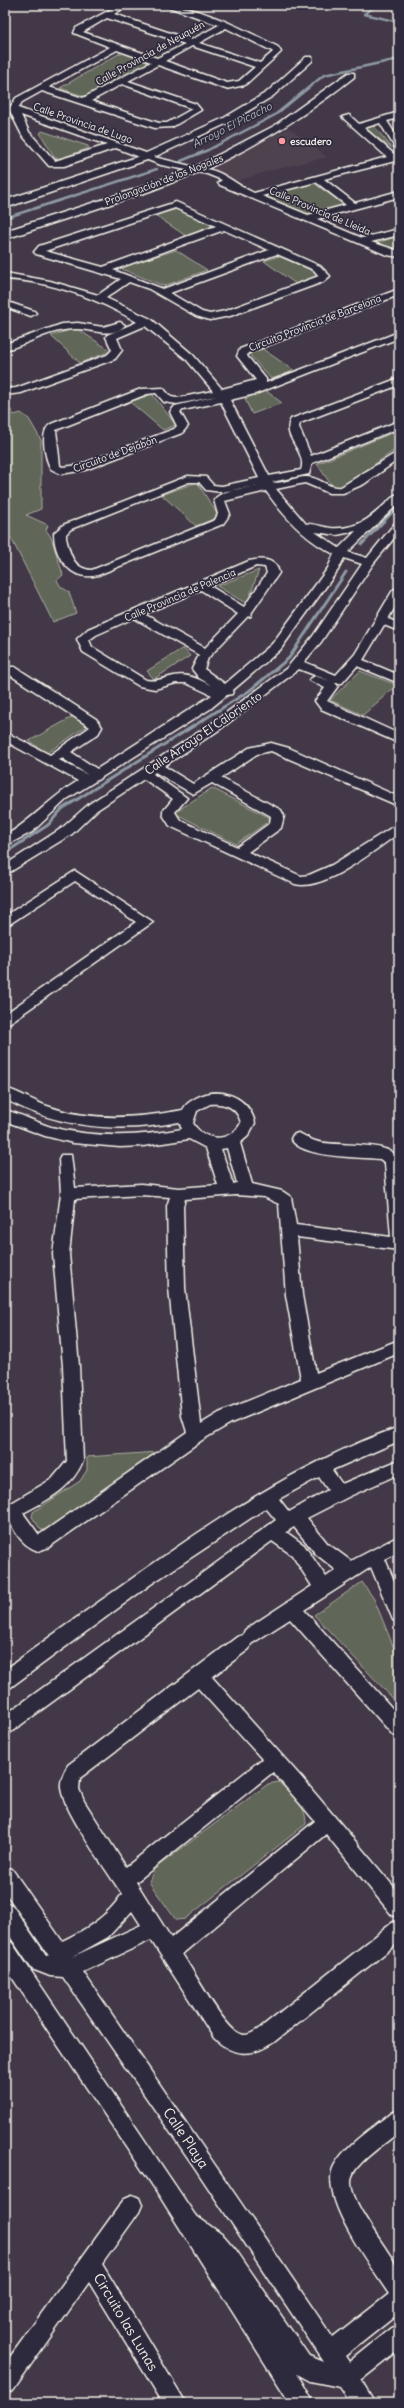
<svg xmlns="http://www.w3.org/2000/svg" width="404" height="2408" font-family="Delius,sans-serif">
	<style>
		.built { fill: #504250 }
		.green { fill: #616658; stroke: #aaaca0 }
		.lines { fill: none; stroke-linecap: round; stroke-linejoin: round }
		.stream-far1 { stroke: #8f9ba4; stroke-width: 2.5 }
		.stream { stroke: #8f9ba4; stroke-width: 3 }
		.minor-casing { stroke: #f4f1e8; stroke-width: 3 }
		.major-casing { stroke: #f4f1e8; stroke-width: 3 }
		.minor { fill: #2f2a3d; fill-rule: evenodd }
		.major { fill: #2f2a3d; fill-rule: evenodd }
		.poi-dot { fill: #ff9aa2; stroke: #2f2a3d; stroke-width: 1.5 }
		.labels { text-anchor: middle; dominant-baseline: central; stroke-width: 3.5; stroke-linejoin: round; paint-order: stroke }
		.far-street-label { font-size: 10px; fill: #f4f1e8; stroke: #2f2a3d }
		.far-poi-label { font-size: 10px; font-weight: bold; fill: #f4f1e8; stroke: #2f2a3d; text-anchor: start }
		.far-water-label { font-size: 11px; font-style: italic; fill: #b0b7ba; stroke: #2f2a3d }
		.street-label { font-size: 12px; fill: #f4f1e8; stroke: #2f2a3d }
		.near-street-label { font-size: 14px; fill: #f4f1e8; stroke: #2f2a3d }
	</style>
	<rect width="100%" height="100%" fill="#423848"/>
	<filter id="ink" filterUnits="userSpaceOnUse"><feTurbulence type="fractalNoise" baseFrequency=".025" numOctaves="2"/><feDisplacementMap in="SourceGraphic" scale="8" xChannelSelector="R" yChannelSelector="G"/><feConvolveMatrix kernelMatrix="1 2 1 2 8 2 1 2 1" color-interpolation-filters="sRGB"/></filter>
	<g filter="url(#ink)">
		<polygon class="built" points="289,128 327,157 272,170 237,181 211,168"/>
		<g class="green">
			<polygon points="122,52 151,63 89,98 60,88"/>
			<polygon points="374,126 392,148 367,131 366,128"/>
			<polygon points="42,131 88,146 89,148 62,158 55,158 40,133"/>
			<path d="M314,183L343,204L340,207C303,218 305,215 271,199V194Z"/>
			<polygon points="177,209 213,226 186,236 155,215"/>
			<polygon points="399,236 399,251 379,245 379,242"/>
			<polygon points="176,250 207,270 164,286 119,268"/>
			<polygon points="279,256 318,273 318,277 296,284 264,261"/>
			<polygon points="76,328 111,351 80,363 51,336"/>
			<polygon points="261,348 295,371 271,379 249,354"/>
			<polygon points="265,390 282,403 252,414 245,399"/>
			<polygon points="152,394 176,425 163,430 130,402"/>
			<polygon points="5,401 14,415 21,413 29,419 41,440 41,509 26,515 48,525 46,530 51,537 63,575 57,580 61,587 69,592 76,613 53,622 5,526"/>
			<polygon points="399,430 399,447 342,487 332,486 317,464"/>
			<polygon points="197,482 219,517 196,526 162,495"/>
			<polygon points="259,570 247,604 217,586"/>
			<polygon points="183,648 190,656 154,679 147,671"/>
			<polygon points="360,671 397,685 363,715 330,700"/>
			<polygon points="74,716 88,725 47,753 29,741"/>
			<polygon points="212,788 272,819 236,844 174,813"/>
			<polygon points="157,1452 47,1530 41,1530 32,1517 33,1512 80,1481 87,1470 87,1457"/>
			<polygon points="362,1582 374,1599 399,1660 399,1705 314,1615"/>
			<path d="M278,1782C292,1794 306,1804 306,1824L185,1919L176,1920L149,1882L154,1869L268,1784Z"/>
		</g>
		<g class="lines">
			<g class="stream-far1">
				<polyline points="377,5 364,14 399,22"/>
				<polyline points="181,161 208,150 275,115 324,75 399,59"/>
				<polyline points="5,218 157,169"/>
			</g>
			<g class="stream">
				<polyline points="362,544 399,505"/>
				<polyline points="5,853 48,825 62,809 249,691 289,658 346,572"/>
			</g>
			<g class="minor-casing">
				<g id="minor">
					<path d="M119,5H129L114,14L191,40L219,25L163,5C198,5 247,31 278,47L281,52L245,85L226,89L158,65L128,81L196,104L201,110L172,127L155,128L42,91L22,102L18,108L146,153L224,118L267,92L306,57H312V61L273,96L230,122L154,157L195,167L274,126L348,73H354V77C308,114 260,144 207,169C226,173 236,185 254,193L387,157L342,117L349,115L359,124L399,112V118L387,121L399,140V150L396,149L380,123L364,128L395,155L399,154V160L324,179L355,203L399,191V197L317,219L362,238L399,229V235L371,242L399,251V257L387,255L220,185L218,183L222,180L207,174L161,165L116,148L64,166H49L22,135L9,109L16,98L110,47L74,33L76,28ZM107,18L185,44L157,58L83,32ZM226,28L272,51L273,52L260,63L199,43ZM192,46L255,67L239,81L227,83L165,61ZM117,50L151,62L83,98L49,87ZM122,84L190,108L192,109L167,123H159L91,101ZM21,115L107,145L55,161L29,132ZM316,182L346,205L308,215L262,196Z"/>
					<path d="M176,202L320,266L330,276L323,282L230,316L210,320L196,316L149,289L129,282L106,298L151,319L193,355L222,389L256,380L237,356L240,349L399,289V295L248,353L247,356L266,379V383L399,332V338L255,394L230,400L269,476L301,470C308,451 280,437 291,419L399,378V385L300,423L299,427L311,456L399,421V428L312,463L309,474L272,482C281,485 295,477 305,477C319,476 328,489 341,487L399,451V459L364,484L343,493H329L305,483L276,489L306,524C313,523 322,527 331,528C362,530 374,514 395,495L399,494V503L348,552L367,558L395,523L399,522V532L373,564L321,642L304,662L336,675L355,654L393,590L399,587V600L388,619L399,623V631L384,625L363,660L399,675V683L357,666L342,683H335L338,686L327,701L399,734V743L321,709L315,701L325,688L309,680L315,676L330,681L299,669L219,730L164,766L193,784L249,748L271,743L289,748L399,797V806L271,751L257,754L221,778L281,810L284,816L281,828L248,852L301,876L309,875L332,865L399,823V833C376,849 324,892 295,884L170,826L163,815V811L173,799L144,779L97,810L72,834L5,875V865L62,828L89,804L211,724L287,668L313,636L362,564L344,558L338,570L280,650L233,690L232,694L227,695L210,709L67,799L32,832L5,846V836C31,821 51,797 78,781L5,741V732L50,755L90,727L7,673L5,670L7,667H15L96,719L102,727L98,734L71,752L97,769L212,695L186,683H176L155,689L139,686L83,652L77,639L88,629L249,561C261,558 276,558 279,573L252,612L251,616L247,617L208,658L204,669L225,684L272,644L328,568L334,554C305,540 284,517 266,491L225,501L230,514L223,524L98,575C71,582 54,557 54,533L63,525L188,476L206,477L213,485L222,486L259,478L221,402L183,410L180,412L188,426L182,433L85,470L61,474L51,469C45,459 39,430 51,424L141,389L163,388L171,397L177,398L213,391L186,359L145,326L117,338L122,350L115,359L21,393L5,395V389L16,388L107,355L112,350L106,337L107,335L137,322C99,299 50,281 5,279V273L50,281L98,295L121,279L36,254L34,252L39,246ZM175,208L216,226L103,267L45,251ZM224,230L269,250L163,289L113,270ZM277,254L314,270L319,276L225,311L210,314L202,312L170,293ZM156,393L164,402L177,404L217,396L175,406L170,412L177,426L174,429L79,465L63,467L60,466L56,430L147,394ZM189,482H199L206,490L222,492L263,485C249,488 223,488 214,500L218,514L215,520L92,570C73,569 70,554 66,538V534L71,529ZM356,531L339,548L315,532L337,535ZM256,566L265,567L267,573L244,607L210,586ZM201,590L238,614L205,648L144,614ZM134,618L199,655L192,669L199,678L211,685C199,680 188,673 174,676C164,678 157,682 146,680L92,647L89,640L96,635ZM62,758L88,775L59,760ZM155,772L193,794L212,783L271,816L270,823L237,847L180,820L175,812L187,798L153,774Z"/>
					<polygon points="5,301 34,311 36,313 31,316 5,307"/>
					<path d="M120,322L125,325C112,340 91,328 75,329C50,329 29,344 5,350V344L62,324L78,323L103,327Z"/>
					<polygon points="75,871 153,922 5,1026 5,1014 136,922 75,881 5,927 5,916"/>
					<path d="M5,1088C20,1092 34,1102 50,1107C92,1122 140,1118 183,1110C186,1103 190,1102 196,1098C220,1085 249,1097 255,1123L248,1136L240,1143L252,1184L282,1191L291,1197L296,1225L391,1237L385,1163L380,1159C359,1157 301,1158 291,1139L293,1135L298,1133C304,1135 309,1139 315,1141C335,1148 388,1139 399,1159V1250L297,1237L302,1295L316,1373L399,1340V1353L231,1423L202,1440L49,1547L38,1551C20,1545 11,1527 6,1510L8,1505L52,1479L67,1461L63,1366L53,1254L61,1194L59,1159L61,1155H71L75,1188L141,1184L179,1188L218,1185L206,1148L189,1139L143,1146L120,1147L73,1143L45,1136L5,1121V1110C21,1114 35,1122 51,1127C94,1138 139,1137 182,1129L179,1122C119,1133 60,1129 5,1099ZM210,1104C225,1103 237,1107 241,1123C230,1143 204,1142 193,1123L197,1111ZM227,1148L237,1183L233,1184L221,1149ZM141,1195L170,1197L167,1206L169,1288L182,1416L187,1432L39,1535L23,1513C49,1499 71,1489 83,1461L79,1366L69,1254L75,1199ZM236,1195L264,1197L279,1204L286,1295L301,1379L219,1413L201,1424L185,1288L183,1206L185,1199Z"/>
					<path d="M399,1427V1441L332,1470L342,1484L399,1460V1474L350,1496L307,1518L328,1544L351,1561L399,1536V1552L385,1559L399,1593V1622L393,1620L371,1567L304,1610L399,1716V1737L393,1735L290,1619L251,1644L249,1649L212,1677L302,1778L399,1893V1917L392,1915L326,1834L182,1954C193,1970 224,2028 240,2034C247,2037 254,2032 260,2028L392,1923L399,1920V1942L274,2042C252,2057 233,2057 214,2038L151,1940L83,1972L333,2338L389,2294C372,2268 318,2197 334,2166C346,2144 373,2128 392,2112L399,2109V2132C387,2142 357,2162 352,2176C343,2197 391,2251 399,2271C402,2279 399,2303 399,2313L345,2356L349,2362L391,2328L399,2325V2350L361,2380L375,2403H351L340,2387L310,2381L297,2374L314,2403H290L157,2192L5,1967V1940L12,1943L195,2215L224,2236L236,2250L309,2356L324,2362L195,2168L63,1977L50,1976L32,1969L5,1929V1903L12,1905L46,1955L49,1956L5,1892V1867L12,1869L62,1941C86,1930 107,1917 122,1894C107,1871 64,1812 61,1788C60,1780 64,1772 68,1765L237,1637L243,1635L245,1630L312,1586L292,1555L272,1541L11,1732L5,1734V1715L276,1520L266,1508L151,1584L11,1687L5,1689V1670C43,1641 83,1613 123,1585C210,1523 298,1463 399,1427ZM319,1477L328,1490L289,1512L279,1499ZM294,1527L316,1554L336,1570L326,1577L304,1545L286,1532ZM198,1688L262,1759L126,1867L84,1801L79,1789L80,1778ZM273,1772L315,1821L171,1938L136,1882ZM132,1911L141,1925L72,1957L108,1937Z"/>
					<polygon points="132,2195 139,2198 142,2205 139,2212 102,2264 186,2403 163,2403 89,2282 13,2390 5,2393 5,2364 125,2198"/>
				</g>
			</g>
			<g class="major-casing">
				<g id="major">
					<polygon points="146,154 152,157 150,159 5,208 5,200"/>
					<polygon points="195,167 199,168 199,172 150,191 5,239 5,231 142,187"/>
				</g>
			</g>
			<use href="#minor" class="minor"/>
			<use href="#major" class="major"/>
		</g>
	</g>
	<circle class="poi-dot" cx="282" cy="141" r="4"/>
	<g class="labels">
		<g class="far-street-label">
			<text transform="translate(150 53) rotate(-29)">Calle Provincia de Neuquén</text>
			<text transform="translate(83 123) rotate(19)">Calle Provincia de Lugo</text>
			<text transform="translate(164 180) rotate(-21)">Prolongación de los Nogales</text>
			<text transform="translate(320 211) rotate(23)">Calle Provincia de Lleida</text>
			<text transform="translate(315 323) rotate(-21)">Circuito Provincia de Barcelona</text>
			<text transform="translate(115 454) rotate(-20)">Circuito de Dejabón</text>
			<text transform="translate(180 595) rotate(-23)">Calle Provincia de Palencia</text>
		</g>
		<g class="far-poi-label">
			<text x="290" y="141">escudero</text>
		</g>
		<g class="far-water-label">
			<text transform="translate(232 125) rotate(-27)">Arroyo El Picacho</text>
		</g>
		<g class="street-label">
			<text transform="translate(203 733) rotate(-34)">Calle Arroyo El Caloriento</text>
		</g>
		<g class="near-street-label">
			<text transform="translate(186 2138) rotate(56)">Calle Playa</text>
			<text transform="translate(126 2322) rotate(59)">Circuito las Lunas</text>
		</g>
	</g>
	<rect width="404" height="2408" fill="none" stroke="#2f2a3d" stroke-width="20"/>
	<rect x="10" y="10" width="384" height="2388" fill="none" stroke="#f4f1e8" stroke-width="1.5" filter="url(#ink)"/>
</svg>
